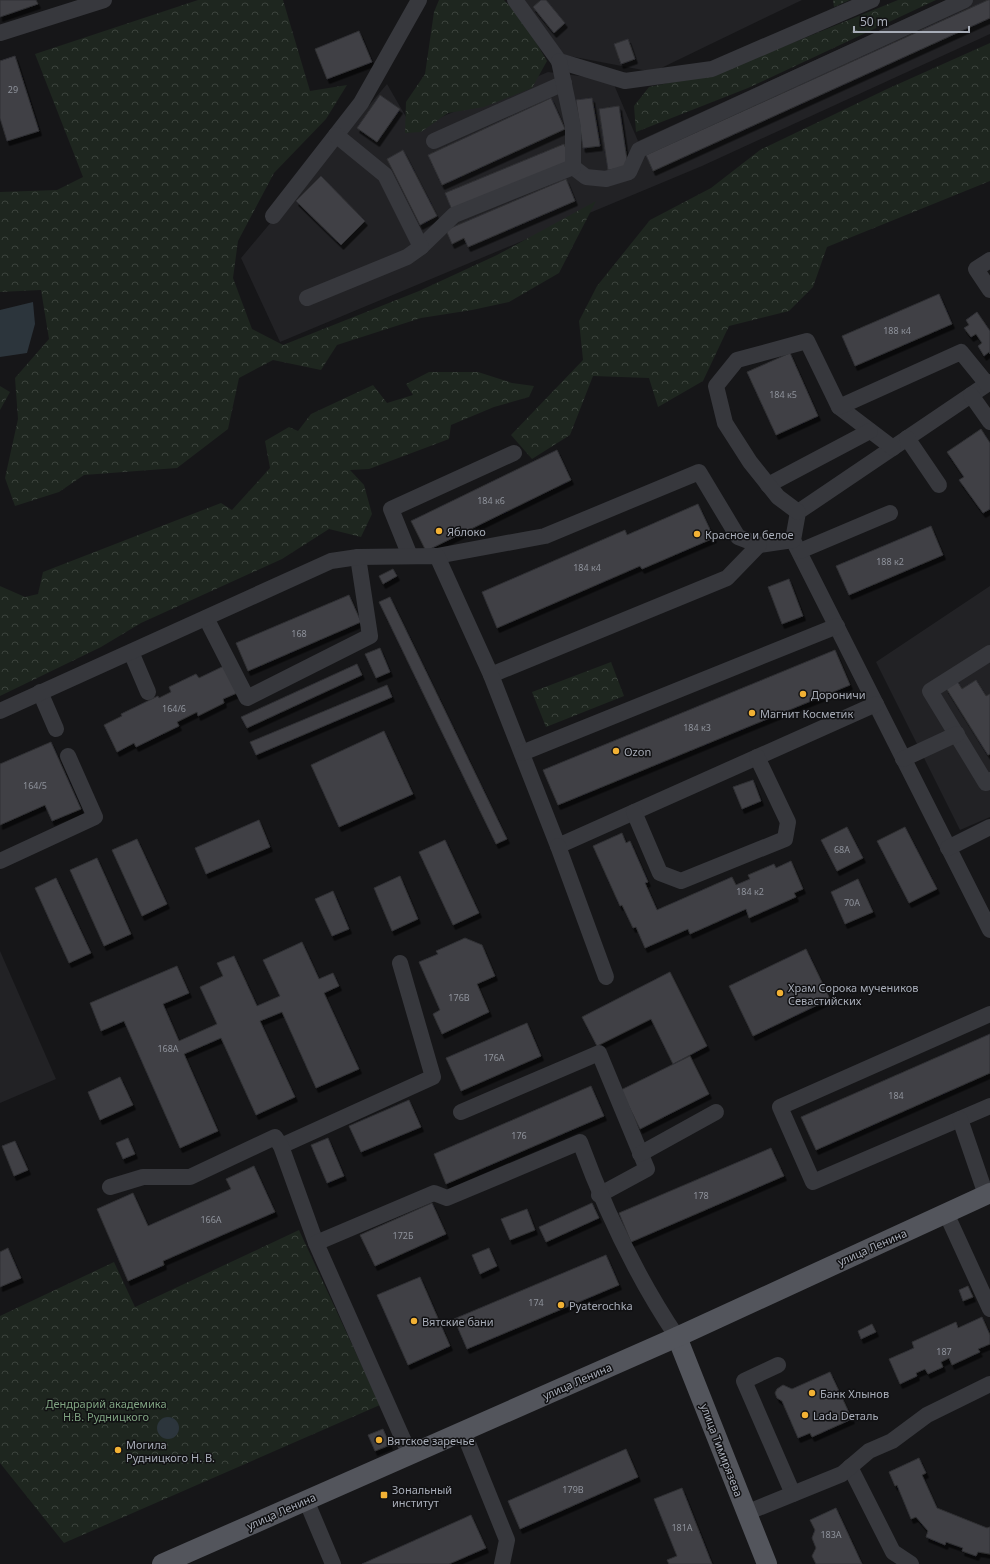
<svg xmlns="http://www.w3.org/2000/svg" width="990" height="1564" font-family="'Noto Sans',sans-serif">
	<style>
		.built { fill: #222225 }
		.grass { fill: url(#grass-dots) }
		.forest { fill: url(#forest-crowns) }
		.water { fill: #2c353c }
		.building { fill: #404145; stroke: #303034; filter: url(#shadow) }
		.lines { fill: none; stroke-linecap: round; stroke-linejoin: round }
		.minor { stroke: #37383d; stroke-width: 16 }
		.major { stroke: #53555c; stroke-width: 20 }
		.poi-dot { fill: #f2b134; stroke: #111113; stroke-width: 1.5 }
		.labels { text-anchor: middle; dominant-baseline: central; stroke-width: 3; stroke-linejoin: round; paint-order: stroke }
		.number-label { font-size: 9px; fill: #8e929b }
		.poi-label { font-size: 11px; fill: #a8adb8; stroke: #111113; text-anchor: start }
		.street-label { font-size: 11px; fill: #a8adb8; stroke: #111113 }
		.park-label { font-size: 11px; fill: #7fa381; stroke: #111113 }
	</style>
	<defs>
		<pattern id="grass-dots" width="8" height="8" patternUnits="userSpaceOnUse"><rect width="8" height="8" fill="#1e261f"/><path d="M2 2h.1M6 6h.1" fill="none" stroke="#3c433d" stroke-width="1.8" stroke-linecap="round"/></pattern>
		<pattern id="forest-crowns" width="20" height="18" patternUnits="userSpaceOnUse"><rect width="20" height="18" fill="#1e261f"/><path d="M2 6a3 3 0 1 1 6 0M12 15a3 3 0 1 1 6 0" fill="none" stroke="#3c433d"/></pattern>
		<filter id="shadow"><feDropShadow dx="2.5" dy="4.5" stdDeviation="0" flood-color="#0009"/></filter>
	</defs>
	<rect width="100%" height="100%" fill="#161618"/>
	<g class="built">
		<polygon points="524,0 802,0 653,72 564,55"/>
		<polygon points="947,0 990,0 990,34 702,166 280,342 241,258 387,84 413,129 548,72 612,80 638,141"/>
		<polygon points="990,586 990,817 960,830 876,662"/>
		<polygon points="0,951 56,1079 0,1103"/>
	</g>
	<polygon class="grass" points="833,0 850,0 834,7"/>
	<g class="forest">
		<polygon points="198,0 283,0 310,91 347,85 326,119 274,173 238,241 233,278 252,329 283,345 419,291 497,255 596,201 559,273 509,302 472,310 421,318 337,345 321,370 273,360 239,378 228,429 177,468 84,475 59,492 15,506 5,478 18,419 15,378 49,339 41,290 0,292 0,192 57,190 83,177 35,54"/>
		<polygon points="439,0 504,0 524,22 547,61 532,88 484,107 448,113 421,132 405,133 406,102 425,74 434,12"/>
		<polygon points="898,0 936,0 748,88 636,132 634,106 649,87 721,72"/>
		<polygon points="990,43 990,181 827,247 813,287 789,311 729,326 703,381 658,407 649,378 593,376 570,435 532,459 511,435 583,360 579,321 597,286 650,220 711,188 760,150 887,89"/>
		<polygon points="429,372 478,372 512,383 534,386 529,397 494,407 451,425 449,439 369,469 350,470 364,485 372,514 361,537 329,529 282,559 141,623 101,647 0,696 0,586 25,597 38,594 43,572 221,503 232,510 270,468 265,441 289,427 298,431 311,414 373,385 387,403 413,395 406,384"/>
		<polygon points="0,386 10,392 0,410"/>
		<polygon points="611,662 624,696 546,727 532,692"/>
		<polygon points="299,1230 380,1405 64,1543 0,1463 0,1316 114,1262 135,1307"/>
	</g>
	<g class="water">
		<polygon points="33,302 35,324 27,353 0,357 0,310"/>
		<circle cx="168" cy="1428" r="11"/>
	</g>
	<g class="building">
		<polygon points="0,0 36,0 38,4 0,17"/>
		<polygon points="541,0 546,0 565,23 554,33 533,7"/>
		<polygon points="988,0 990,0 990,18 653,171 646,155"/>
		<polygon points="359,31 372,62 327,79 315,49"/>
		<polygon points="628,39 635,59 621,64 614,44"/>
		<polygon points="15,56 39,131 7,141 0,118 0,61"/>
		<polygon points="380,95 400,109 377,142 357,128"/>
		<polygon points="551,98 565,129 442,185 428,155"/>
		<polygon points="592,98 600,146 583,148 576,100"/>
		<polygon points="619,106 628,167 608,170 599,109"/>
		<polygon points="564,144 571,161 452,210 445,193"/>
		<polygon points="403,150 437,216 420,225 387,159"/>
		<polygon points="321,176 365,221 341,245 296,201"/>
		<polygon points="566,179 575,201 468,247 464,238 452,244 446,230"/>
		<polygon points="939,294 952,324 855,366 842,336"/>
		<polygon points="977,312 990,331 990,354 989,352 984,356 978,346 982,343 976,334 971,337 964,328 969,325 966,320"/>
		<polygon points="790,353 818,416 776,435 747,372"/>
		<polygon points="981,429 990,443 990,509 983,513 959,480 964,477 947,452"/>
		<polygon points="557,450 571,480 426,551 411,521"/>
		<polygon points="698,504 714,538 642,569 640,566 497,628 482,592 625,530 627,535"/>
		<polygon points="931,526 943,555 849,595 836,566"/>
		<polygon points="393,569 397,576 383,584 379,576"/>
		<polygon points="789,579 803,616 782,624 768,587"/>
		<polygon points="349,595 361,622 248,671 236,643"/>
		<polygon points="390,597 507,839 496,844 379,602"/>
		<polygon points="380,648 390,672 376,678 365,654"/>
		<polygon points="835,650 850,685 558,805 543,770"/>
		<polygon points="357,664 362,675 247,728 241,717"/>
		<polygon points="224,666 237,693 223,699 224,703 198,716 197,712 177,722 179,726 136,747 134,743 117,752 104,725 122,716 121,714 158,696 159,698 171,692 169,687 196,674 199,678"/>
		<polygon points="976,680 986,696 990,694 990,754 988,755 946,688 957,681 962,689"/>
		<polygon points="387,685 392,697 256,755 250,742"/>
		<polygon points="384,731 413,794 339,827 311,765"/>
		<polygon points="51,742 81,809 52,821 45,805 0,825 0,764"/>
		<polygon points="753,780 761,801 742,809 733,787"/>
		<polygon points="259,820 270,847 206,874 195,848"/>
		<polygon points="847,827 863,858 837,871 821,840"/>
		<polygon points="905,827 937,889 909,903 877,841"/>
		<polygon points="622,833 626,843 630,841 648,882 645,883 657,910 732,877 736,885 750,879 748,875 774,864 776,868 791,861 803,889 794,893 796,897 749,918 746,909 690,934 688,929 645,948 636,927 633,928 622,905 620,906 593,846"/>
		<polygon points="137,839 167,904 142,916 112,850"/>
		<polygon points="445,840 479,913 453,925 419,852"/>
		<polygon points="97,858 131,934 104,946 70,870"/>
		<polygon points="400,876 418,919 392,931 374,888"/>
		<polygon points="56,878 91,953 69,963 35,888"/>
		<polygon points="858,879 873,912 845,924 831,892"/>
		<polygon points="333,891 349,929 332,936 315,899"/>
		<polygon points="465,938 482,945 495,976 477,984 489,1012 442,1034 433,1014 440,1010 419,962 438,954 436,951"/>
		<polygon points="302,942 319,979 333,973 339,986 324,993 359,1069 316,1088 282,1012 260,1021 295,1097 256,1115 221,1038 184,1054 218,1131 180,1148 124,1021 101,1031 90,1003 177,966 189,993 163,1004 179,1041 217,1024 200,987 223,976 217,963 234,956 257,1006 280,996 263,960"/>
		<polygon points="806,949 830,999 753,1036 729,986"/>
		<polygon points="670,972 707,1046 673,1064 651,1019 597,1046 582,1017"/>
		<polygon points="527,1023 541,1056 461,1091 446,1058"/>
		<polygon points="990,1034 990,1073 816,1150 801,1117"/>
		<polygon points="690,1056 709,1094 640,1129 621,1090"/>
		<polygon points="120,1077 133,1105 100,1120 88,1092"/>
		<polygon points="591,1086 604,1116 446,1184 434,1154"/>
		<polygon points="409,1100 421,1127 361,1152 349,1126"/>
		<polygon points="128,1138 135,1154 123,1159 116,1143"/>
		<polygon points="328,1138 344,1176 327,1183 311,1145"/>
		<polygon points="15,1141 28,1170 14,1176 2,1146"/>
		<polygon points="771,1148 784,1176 631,1242 619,1213"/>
		<polygon points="254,1166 275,1212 163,1261 164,1265 128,1281 97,1209 133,1193 148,1226 231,1189 226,1179"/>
		<polygon points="432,1203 446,1234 375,1266 360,1235"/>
		<polygon points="592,1203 599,1218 546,1242 539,1227"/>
		<polygon points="527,1209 535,1230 510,1240 501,1219"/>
		<polygon points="8,1248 21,1278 0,1287 0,1252"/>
		<polygon points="489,1248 497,1266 480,1274 472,1255"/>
		<polygon points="606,1255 619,1285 467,1349 454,1319"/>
		<polygon points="420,1277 450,1346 408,1365 377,1295"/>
		<polygon points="968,1286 973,1297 963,1301 959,1290"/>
		<polygon points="982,1317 990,1335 990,1344 978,1349 980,1352 952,1365 949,1358 941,1362 943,1367 928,1374 925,1369 916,1373 917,1376 900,1384 889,1359 914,1348 912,1342 956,1322 958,1328"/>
		<polygon points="872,1324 876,1332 861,1339 858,1331"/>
		<polygon points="830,1372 852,1419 812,1437 810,1433 798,1438 782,1401 777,1398 775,1393 777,1389 783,1385 792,1389"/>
		<polygon points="383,1429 390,1445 375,1451 368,1435"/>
		<polygon points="626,1449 638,1477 520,1529 508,1501"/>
		<polygon points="919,1458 926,1473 922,1475 937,1508 987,1528 990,1527 990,1554 978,1552 976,1556 962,1551 963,1548 946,1542 945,1545 926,1537 928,1531 916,1517 911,1519 897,1485 895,1486 889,1472"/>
		<polygon points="682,1488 712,1564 669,1564 667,1560 677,1556 654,1499"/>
		<polygon points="836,1508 862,1564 816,1564 812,1556 816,1548 812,1538 815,1530 810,1520"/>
		<polygon points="471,1515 486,1548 449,1564 362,1564"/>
	</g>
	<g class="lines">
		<g class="minor">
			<polyline points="515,0 559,61 625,81 712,69 872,0"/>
			<polyline points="0,33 104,0"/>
			<polyline points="434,141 564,83"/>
			<polyline points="573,167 586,177 606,179 629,172 639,150 965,0"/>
			<polyline points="273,216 361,103 419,0"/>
			<polyline points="421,247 454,215 573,167 573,127 559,61"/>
			<polyline points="990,260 976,269 990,290"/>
			<polyline points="307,298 407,257 421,247 385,175 336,135"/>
			<polyline points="990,382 798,512 793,540 990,930"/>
			<polyline points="971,395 990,422"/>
			<polyline points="839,407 893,448"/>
			<polyline points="907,438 939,485"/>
			<polyline points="768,485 870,431"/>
			<polyline points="798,512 778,497 750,462 725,423 716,386 737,360 807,341 839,407 961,352 987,384"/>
			<polyline points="800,551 890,513"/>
			<polyline points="410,556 391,509 514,453"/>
			<polyline points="437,556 545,536 699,472 738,537 759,545 793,540"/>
			<polyline points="206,618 247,698 370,636 358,557"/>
			<polyline points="131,652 148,692"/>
			<polyline points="990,653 930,691 986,783 990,780"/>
			<polyline points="491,675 727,578 759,545"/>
			<polyline points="40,692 56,729"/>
			<polyline points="0,711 331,561 358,557 437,556 491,675 558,846 876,704"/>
			<polyline points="522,753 837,626"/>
			<polyline points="903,759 957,734"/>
			<polyline points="634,812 660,873 681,881 785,839 788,822 757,757"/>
			<polyline points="558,846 606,977"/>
			<polyline points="948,848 990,827"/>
			<polyline points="0,861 95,817 68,756"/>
			<polyline points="990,1014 780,1107 813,1182 990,1106"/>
			<polyline points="461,1112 599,1053 647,1169 599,1195"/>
			<polyline points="960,1119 986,1195"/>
			<polyline points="281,1146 433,1077 400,963"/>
			<polyline points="640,1154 716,1112"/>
			<polyline points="110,1187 143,1177 190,1177 275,1137 281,1146 316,1243"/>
			<polyline points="946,1213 990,1309"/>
			<polyline points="778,1365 744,1381 793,1494"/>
			<polyline points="463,1431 507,1540 502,1564"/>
			<path d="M410,1455L316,1243L434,1193L447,1198L580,1142C605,1210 636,1276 677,1337"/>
			<polyline points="850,1467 893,1552 911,1564"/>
			<polyline points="306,1500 333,1564"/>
			<polyline points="746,1513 842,1474 869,1451 892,1441 927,1415 990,1384"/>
		</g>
		<g class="major">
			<polyline points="677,1337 767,1564"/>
			<polyline points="162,1564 677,1337 990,1193"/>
		</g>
	</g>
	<g class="poi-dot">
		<circle cx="439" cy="531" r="4"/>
		<circle cx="697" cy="534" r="4"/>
		<circle cx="803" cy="694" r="4"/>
		<circle cx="752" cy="713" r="4"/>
		<circle cx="616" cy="751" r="4"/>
		<circle cx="780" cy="993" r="4"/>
		<circle cx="561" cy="1305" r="4"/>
		<circle cx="414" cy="1321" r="4"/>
		<circle cx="812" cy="1393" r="4"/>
		<circle cx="805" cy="1415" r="4"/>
		<circle cx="379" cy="1440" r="4"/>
		<circle cx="118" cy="1450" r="4"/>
		<rect x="380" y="1491" width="8" height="8" rx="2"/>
	</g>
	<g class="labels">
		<g class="number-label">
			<text x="13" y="89">29</text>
			<text x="897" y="330">188 к4</text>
			<text x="783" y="394">184 к5</text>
			<text x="491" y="500">184 к6</text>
			<text x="890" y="561">188 к2</text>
			<text x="587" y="567">184 к4</text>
			<text x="299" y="633">168</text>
			<text x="174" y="708">164/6</text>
			<text x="697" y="727">184 к3</text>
			<text x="35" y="785">164/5</text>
			<text x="842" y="849">68А</text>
			<text x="750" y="891">184 к2</text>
			<text x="852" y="902">70А</text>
			<text x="459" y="997">176В</text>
			<text x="168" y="1048">168А</text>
			<text x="494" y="1057">176А</text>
			<text x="896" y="1095">184</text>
			<text x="519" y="1135">176</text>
			<text x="701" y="1195">178</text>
			<text x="211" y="1219">166А</text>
			<text x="403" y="1235">172Б</text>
			<text x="536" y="1302">174</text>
			<text x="944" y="1351">187</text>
			<text x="573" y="1489">179В</text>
			<text x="682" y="1527">181А</text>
			<text x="831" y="1534">183А</text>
		</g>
		<g class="poi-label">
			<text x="447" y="531">Яблоко</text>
			<text x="705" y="534">Красное и белое</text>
			<text x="811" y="694">Дороничи</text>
			<text x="760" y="713">Магнит Косметик</text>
			<text x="624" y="751">Ozon</text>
			<text x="788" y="987">Храм Сорока мучеников<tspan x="788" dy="13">Севастийских</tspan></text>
			<text x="569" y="1305">Pyaterochka</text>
			<text x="422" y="1321">Вятские бани</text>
			<text x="820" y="1393">Банк Хлынов</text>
			<text x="813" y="1415">Lada Dеталь</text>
			<text x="387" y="1440">Вятское заречье</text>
			<text x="126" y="1444">Могила<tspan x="126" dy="13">Рудницкого Н. В.</tspan></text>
			<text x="392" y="1489">Зональный<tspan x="392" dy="13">институт</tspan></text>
		</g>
		<g class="street-label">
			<text transform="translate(872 1247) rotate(-24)">улица Ленина</text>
			<text transform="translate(577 1381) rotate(-24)">улица Ленина</text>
			<text transform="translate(722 1450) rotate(69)">улица Тимирязева</text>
			<text transform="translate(281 1511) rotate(-24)">улица Ленина</text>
		</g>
		<g class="park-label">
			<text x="106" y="1403">Дендрарий академика<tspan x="106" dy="13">Н.В. Рудницкого</tspan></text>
		</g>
	</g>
	<path d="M854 26v6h115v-6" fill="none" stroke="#a8adb8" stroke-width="2"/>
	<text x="860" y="26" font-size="12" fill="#a8adb8" stroke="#111113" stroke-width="3" paint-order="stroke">50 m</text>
</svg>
